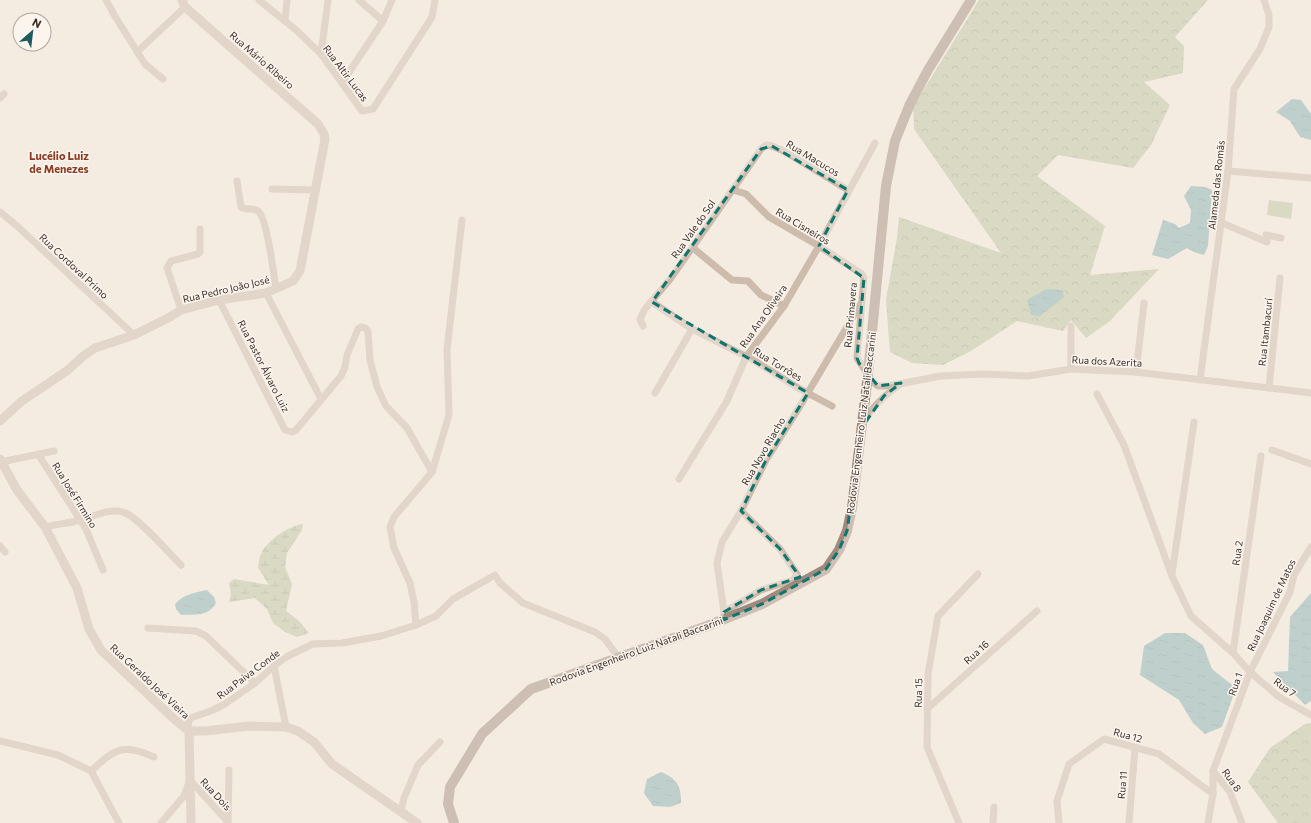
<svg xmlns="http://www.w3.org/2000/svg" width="1311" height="823" font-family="Commissioner,sans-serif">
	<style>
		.forest { fill: url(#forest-crowns) }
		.wetland { fill: url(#wetland-marsh) }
		.pitch { fill: #b8c4a0 }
		.water { fill: url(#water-ripples) }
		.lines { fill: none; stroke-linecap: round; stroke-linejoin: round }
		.minor { stroke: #cdbbac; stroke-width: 7 }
		.tertiary { stroke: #cdbbac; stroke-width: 9 }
		.secondary { stroke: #a18a7d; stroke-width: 10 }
		.marked { fill: none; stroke: #0f766e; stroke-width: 3; stroke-dasharray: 8 5; stroke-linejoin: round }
		.labels { text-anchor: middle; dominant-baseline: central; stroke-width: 3; stroke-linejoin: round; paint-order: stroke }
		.street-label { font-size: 10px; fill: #3b302b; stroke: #fbf5ee }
		.neighbourhood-label { font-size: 11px; font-weight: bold; fill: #8c3b22; stroke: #fbf5ee }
	</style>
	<defs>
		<pattern id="forest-crowns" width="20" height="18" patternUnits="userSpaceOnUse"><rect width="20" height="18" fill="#b8c4a0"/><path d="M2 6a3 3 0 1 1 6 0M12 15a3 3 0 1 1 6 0" fill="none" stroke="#97a083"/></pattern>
		<pattern id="wetland-marsh" width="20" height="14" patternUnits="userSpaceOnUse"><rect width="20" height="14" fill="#b8c4a0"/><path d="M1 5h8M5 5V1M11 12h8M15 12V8" fill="none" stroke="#97a083"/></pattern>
		<pattern id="water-ripples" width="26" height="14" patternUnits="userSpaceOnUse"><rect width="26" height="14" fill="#7fb0b2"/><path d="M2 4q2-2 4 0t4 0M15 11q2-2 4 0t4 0" fill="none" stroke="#699091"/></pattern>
	</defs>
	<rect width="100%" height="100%" fill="#f4ebe1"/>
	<g class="forest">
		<polygon points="979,0 1208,0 1175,37 1184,46 1183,73 1144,82 1170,105 1151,145 1133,168 1058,155 1037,176 1105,226 1090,275 1159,269 1110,321 1086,338 1071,320 1063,331 1017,321 971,351 943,365 912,363 890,352 886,300 897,238 899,217 1001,253 914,129 913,107"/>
		<polygon points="1311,723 1311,823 1278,823 1248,782 1270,748 1305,724"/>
	</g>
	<path class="wetland" d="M303,524L302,530L287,553L285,567L292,584L286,611L298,620L309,633L297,637L285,632L273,623L267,609L255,598L229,602L231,595L229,583L234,579L269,585L258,568C259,563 259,556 262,552C269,539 289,526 303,524Z"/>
	<polygon class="pitch" points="1269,200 1293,203 1291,219 1267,215"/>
	<g class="water">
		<polygon points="1292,99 1301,100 1311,114 1311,140 1300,137 1290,121 1276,112"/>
		<polygon points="1191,186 1205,187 1212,190 1208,246 1204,255 1194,252 1187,248 1168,259 1152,255 1163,220 1175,224 1179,228 1190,223 1191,210 1184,196"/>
		<polygon points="1046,289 1062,290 1064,297 1040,316 1031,315 1027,300"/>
		<path d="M207,590L214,597L216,603C208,617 195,614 181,615L176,609L175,604C184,594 194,593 207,590Z"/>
		<polygon points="1311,593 1311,701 1305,705 1273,672 1288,671 1290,617"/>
		<polygon points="1165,633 1185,633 1203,645 1212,669 1236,688 1222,727 1205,734 1193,723 1179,700 1140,675 1144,646"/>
		<path d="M661,772C677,779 681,785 681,803L670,807L653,806L644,793L647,779Z"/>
	</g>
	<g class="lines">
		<g class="minor">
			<polyline points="106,0 116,18 145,64 163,79"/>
			<polyline points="259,0 296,30 321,54 362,111 373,109 432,17 435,0"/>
			<polyline points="359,0 383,21"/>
			<polyline points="285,21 287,0"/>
			<polyline points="137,52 185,7"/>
			<polyline points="321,54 328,0"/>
			<polyline points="342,83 383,21 392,0"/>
			<polyline points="0,98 4,94"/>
			<polyline points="1228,171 1311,178"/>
			<path d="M237,181L241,207C246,211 253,207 258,211C267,217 274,276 276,289"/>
			<polyline points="272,189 315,190"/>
			<polyline points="733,190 746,194 769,217 819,246 862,274 864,278 857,358 872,381 878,386 888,386 941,376 983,374 1028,376 1071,369 1136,372 1311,393"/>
			<polyline points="0,212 17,226 134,335"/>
			<polyline points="1222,223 1267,242 1266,235 1281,238"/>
			<polyline points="693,248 732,280 748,281 761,295 784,306"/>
			<polyline points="266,293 321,399"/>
			<polyline points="219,300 285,430 292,432 296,430 341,376 345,367 347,355 358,329 361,327 365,328 368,331 370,360 377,387 386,406 407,428 432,472"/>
			<polyline points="652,302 692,329 755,361 798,388 832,406"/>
			<polyline points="181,310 167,268 171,261 198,254 200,252 200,229"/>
			<polyline points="643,326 640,319 645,309 671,278 761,149 766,145 772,146 784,151 848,190"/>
			<polyline points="1071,369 1071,326"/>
			<polyline points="1136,372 1144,303"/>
			<polyline points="1200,380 1228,171 1234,89 1260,49 1269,27 1269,15 1264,0"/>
			<polyline points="1269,388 1280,278"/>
			<polyline points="655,393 692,329"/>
			<polyline points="1097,394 1124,445 1172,576 1191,616 1233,653 1250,672 1213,771 1213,794 1208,823"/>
			<path d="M864,422C872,406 886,395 899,385"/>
			<polyline points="1272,450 1311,464"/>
			<polyline points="38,454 86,529 103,570"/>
			<polyline points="1,462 54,451"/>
			<polyline points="679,479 727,401 746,357 784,306 819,246 875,143"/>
			<path d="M45,527C57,524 70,523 81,520C94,516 109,508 123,512C136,515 170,554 181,565"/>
			<polyline points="0,546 5,552"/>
			<polyline points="1311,547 1294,575 1290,592 1250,672 1279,697 1311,715"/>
			<polyline points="1172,574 1194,422"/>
			<polyline points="724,612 761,590 793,580 797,574 780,549 741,511"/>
			<polyline points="723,620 724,612 717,563 722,542 741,511 766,460 797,411 860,305"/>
			<polyline points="416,625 414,602 410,583 394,548 390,527 394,517 432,472 449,415 447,349 462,220"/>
			<polyline points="148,628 196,631 206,636 255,683"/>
			<polyline points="1233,653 1261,456"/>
			<polyline points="274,666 286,727"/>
			<polyline points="927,709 1037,611"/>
			<polyline points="189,731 188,723 191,718 213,710 225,704 255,683 274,666 288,656 313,644 342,643 381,636 416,625 436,616 453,599 495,575 500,583 523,603 595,632 605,639 618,657"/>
			<polyline points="0,741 58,755 91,771 119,823"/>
			<path d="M91,771C114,750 122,742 154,757"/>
			<polyline points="1213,771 1230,792 1242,823"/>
			<polyline points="401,811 404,798 418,765 440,742"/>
			<polyline points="228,822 229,770"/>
			<polyline points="161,823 184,796 190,780 227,821"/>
			<polyline points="959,823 927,747 928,674 938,616 978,574"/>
			<polyline points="993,823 994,807"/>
			<polyline points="1059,823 1057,801 1069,764 1104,739 1159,754 1213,794"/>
			<polyline points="1129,823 1135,748"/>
		</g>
		<g class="tertiary">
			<polyline points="0,421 22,401 68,370 82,357 95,348 134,335 170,317 181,310 219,300 266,293 293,281 300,271 325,139 324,134 318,124 185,7 182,0"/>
			<polyline points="0,459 17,490 45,527 77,588 89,629 101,650 174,719 189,731 191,823"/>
			<polyline points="189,731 205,731 249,726 286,727 298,731 314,742 332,764 417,823"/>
		</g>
		<polyline class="secondary" points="454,823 448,804 450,787 482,734 531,689 707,626 762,604 826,569 839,550 847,531 852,508 868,374 886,186 895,141 910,104 928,70 971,0"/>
	</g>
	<path d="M0 0H1311V823H0ZM772,146L848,190L819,246L864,278L857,358L859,363L878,386L901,383L884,396L862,427L847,531L839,550L826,569L762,604L723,620L724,612L761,590L800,577L780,549L741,511L766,460L808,393L652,302L761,149Z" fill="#f4ebe1" fill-opacity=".55" fill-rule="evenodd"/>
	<path class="marked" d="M772,146L848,190L819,246L864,278L857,358L859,363L878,386L901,383L884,396L862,427L847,531L839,550L826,569L762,604L723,620L724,612L761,590L800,577L780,549L741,511L766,460L808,393L652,302L761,149Z"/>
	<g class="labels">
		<g class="street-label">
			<text transform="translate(262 60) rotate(41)">Rua Mário Ribeiro</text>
			<text transform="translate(346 73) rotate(53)">Rua Altir Lucas</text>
			<text transform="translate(813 158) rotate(31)">Rua Macucos</text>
			<text transform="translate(1216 185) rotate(-84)">Alameda das Romãs</text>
			<text transform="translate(803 226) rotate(31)">Rua Cisneiros</text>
			<text transform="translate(693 229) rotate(-55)">Rua Vale do Sol</text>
			<text transform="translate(74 266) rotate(43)">Rua Cordoval Primo</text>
			<text transform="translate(226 289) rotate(-13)">Rua Pedro João José</text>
			<text transform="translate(850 315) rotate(-85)">Rua Primavera</text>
			<text transform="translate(763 316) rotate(-55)">Rua Ana Oliveira</text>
			<text transform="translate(1265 332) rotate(-84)">Rua Itambacurí</text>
			<text transform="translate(1107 361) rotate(3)">Rua dos Azerita</text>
			<text transform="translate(778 364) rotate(31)">Rua Torrões</text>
			<text transform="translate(264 366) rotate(63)">Rua Pastor Álvaro Luiz</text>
			<text transform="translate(861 423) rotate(-83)">Rodovia Engenheiro Luiz Natali Baccarini</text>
			<text transform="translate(763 451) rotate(-60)">Rua Novo Riacho</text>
			<text transform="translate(75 495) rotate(58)">Rua José Firmino</text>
			<text transform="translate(1237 553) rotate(-82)">Rua 2</text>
			<text transform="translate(1271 605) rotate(-65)">Rua Joaquim de Matos</text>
			<text transform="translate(636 651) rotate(-20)">Rodovia Engenheiro Luiz Natali Baccarini</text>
			<text transform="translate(976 652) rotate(-42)">Rua 16</text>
			<text transform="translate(248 674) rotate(-37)">Rua Paiva Conde</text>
			<text transform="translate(150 681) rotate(43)">Rua Geraldo José Vieira</text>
			<text transform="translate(1235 684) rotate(-71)">Rua 1</text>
			<text transform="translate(1285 687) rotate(36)">Rua 7</text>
			<text transform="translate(918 693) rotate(-89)">Rua 15</text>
			<text transform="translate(1128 735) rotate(15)">Rua 12</text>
			<text transform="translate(1232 780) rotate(55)">Rua 8</text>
			<text transform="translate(1122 785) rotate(-85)">Rua 11</text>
			<text transform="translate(216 794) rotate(47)">Rua Dois</text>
		</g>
		<g class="neighbourhood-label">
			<text x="59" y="155">Lucélio Luiz<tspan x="59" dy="13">de Menezes</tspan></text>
		</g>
	</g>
	<g transform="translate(32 32) rotate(28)"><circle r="19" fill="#fbf5ee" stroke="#aea6a0"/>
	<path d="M0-3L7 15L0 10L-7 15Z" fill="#1f5a5e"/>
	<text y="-6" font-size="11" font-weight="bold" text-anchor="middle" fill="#3b302b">N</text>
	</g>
</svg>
